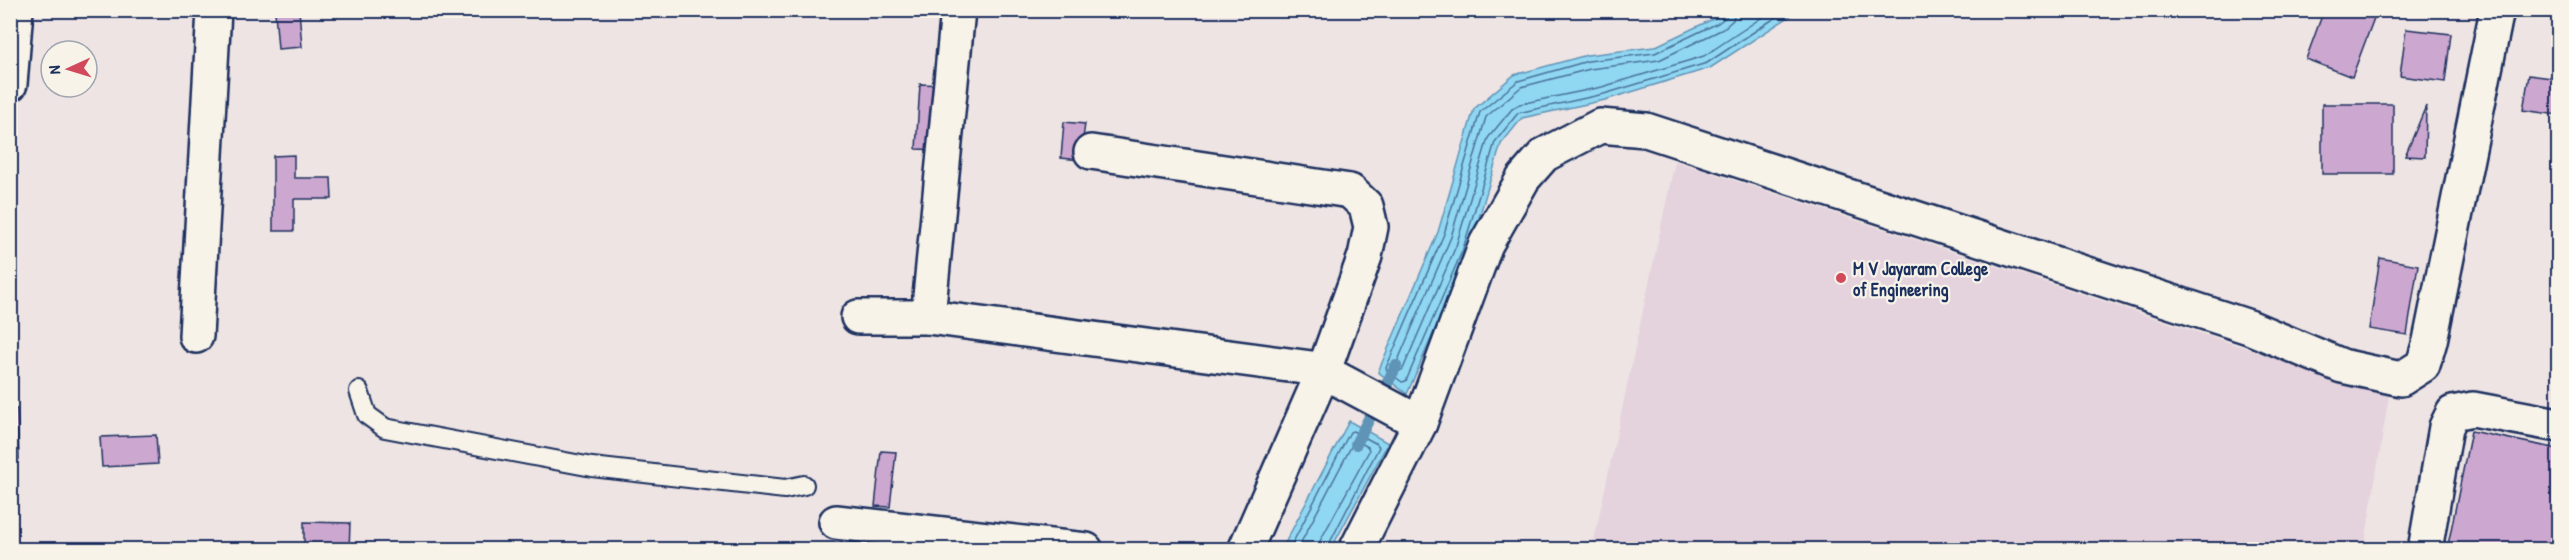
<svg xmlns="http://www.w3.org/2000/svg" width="2569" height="560" font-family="'Patrick Hand',sans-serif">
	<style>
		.built { fill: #e4d2dd }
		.water { fill: #90d7f2; stroke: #6194b7; stroke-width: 1.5 }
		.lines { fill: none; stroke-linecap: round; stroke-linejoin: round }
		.shore { stroke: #4a7299; stroke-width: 1.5 }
		.stream { stroke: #6194b7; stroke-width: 12 }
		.building { fill: #cca7d0; stroke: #1b2f5e; stroke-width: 1.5 }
		.lane-casing { stroke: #1b2f5e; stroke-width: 22 }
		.street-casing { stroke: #1b2f5e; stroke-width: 38 }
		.lane { stroke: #f7f3e8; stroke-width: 18 }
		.street { stroke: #f7f3e8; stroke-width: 33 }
		.poi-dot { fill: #d1495b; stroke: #f7f3e8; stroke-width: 2 }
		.labels { text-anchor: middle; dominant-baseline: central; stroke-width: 4.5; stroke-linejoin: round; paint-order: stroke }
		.poi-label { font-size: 18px; font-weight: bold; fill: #1b2f5e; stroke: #f7f3e8; text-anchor: start }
	</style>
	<rect width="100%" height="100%" fill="#eee4e3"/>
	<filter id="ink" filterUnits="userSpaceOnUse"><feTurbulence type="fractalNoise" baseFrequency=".0167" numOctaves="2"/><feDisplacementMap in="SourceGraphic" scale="12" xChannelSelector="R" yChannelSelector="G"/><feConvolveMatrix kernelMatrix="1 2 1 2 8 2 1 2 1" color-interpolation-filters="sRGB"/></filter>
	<g filter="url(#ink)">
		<polygon class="built" points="1675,161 2389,395 2364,549 1592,550"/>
		<g class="water">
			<polygon points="1725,11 1798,11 1710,68 1605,100 1522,118 1501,144 1469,251 1407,394 1378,372 1438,232 1474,109 1514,75 1587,55 1654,47 1715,18"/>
			<polygon points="1349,421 1388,443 1331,549 1282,549"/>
		</g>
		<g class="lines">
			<g class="shore">
				<polyline points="1728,10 1726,17 1718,23 1655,53 1588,61 1518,81 1480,112 1444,234 1386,368 1387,371 1402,382 1406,381 1463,249 1495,142 1518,113 1604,94 1707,63 1787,10"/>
				<polyline points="1735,10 1733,20 1723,29 1659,60 1590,69 1521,87 1486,117 1451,237 1396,365 1396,369 1400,371 1403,369 1456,246 1488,138 1512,109 1520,104 1602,87 1704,56 1773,10"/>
				<polyline points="1289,550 1350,432 1353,431 1377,444 1379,447 1326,550"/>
				<polyline points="1297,550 1353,443 1357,441 1368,447 1369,451 1320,541 1319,550"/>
			</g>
			<polyline class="stream" points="1356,444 1396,366"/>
		</g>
		<g class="building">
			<polygon points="299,10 302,47 278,49 275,12"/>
			<polygon points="2324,10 2377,10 2352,77 2306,59"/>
			<polygon points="2406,29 2451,34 2445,82 2400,76"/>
			<polygon points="2529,75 2558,79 2558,115 2523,110"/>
			<polygon points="920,84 944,85 941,150 916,149"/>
			<rect x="2322" y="104" width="71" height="70"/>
			<polygon points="2426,106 2425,157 2405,156"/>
			<polygon points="1064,122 1085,124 1080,160 1061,158"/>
			<polygon points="294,155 294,178 331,178 332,199 294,199 294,231 273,231 273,156"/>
			<polygon points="2380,258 2418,265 2407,335 2369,329"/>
			<polygon points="10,409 17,409 19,459 10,459"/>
			<polygon points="2471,431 2558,449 2558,550 2447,550"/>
			<polygon points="156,435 158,464 102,467 100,437"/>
			<polygon points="881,451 896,452 890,507 875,506"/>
			<polygon points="304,522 350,523 349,550 304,550"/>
		</g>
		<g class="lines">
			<g class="lane-casing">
				<polyline id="lane" points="359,391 367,415 385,428 592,467 785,489 804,485"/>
			</g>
			<g class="street-casing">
				<g id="street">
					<polyline points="10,84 16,10"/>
					<polyline points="1091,152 1350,191 1366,206 1371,227 1365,256 1324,370 1245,550"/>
					<polyline points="858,317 928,317 1319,369 1420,423"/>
					<polyline points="928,317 958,10"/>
					<polyline points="196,336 214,10"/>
					<polyline points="836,522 1086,550"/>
					<polyline points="1356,550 1420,423 1486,244 1523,179 1544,155 1600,126 1646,130 2249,327 2342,366 2401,379 2423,365 2430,341 2497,10"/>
					<polyline points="2425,550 2446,427 2453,413 2473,409 2558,425"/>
				</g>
			</g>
			<use href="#lane" class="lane"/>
			<use href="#street" class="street"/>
		</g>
	</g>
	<circle class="poi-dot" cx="1841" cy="278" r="6"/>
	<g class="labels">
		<g class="poi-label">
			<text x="1853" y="268">M V Jayaram College<tspan x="1853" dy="21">of Engineering</tspan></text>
		</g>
	</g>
	<rect width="2569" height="560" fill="none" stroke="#f7f3e8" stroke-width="36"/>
	<rect x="18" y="18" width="2533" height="524" fill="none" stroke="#1b2f5e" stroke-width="2" filter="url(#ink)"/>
	<g transform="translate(69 69) rotate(266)"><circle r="28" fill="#f7f3e8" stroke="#9fa5b1" stroke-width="1.5"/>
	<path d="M0-4.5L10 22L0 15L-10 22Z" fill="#d1495b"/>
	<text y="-9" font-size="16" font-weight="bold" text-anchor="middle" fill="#1b2f5e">N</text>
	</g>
</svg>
